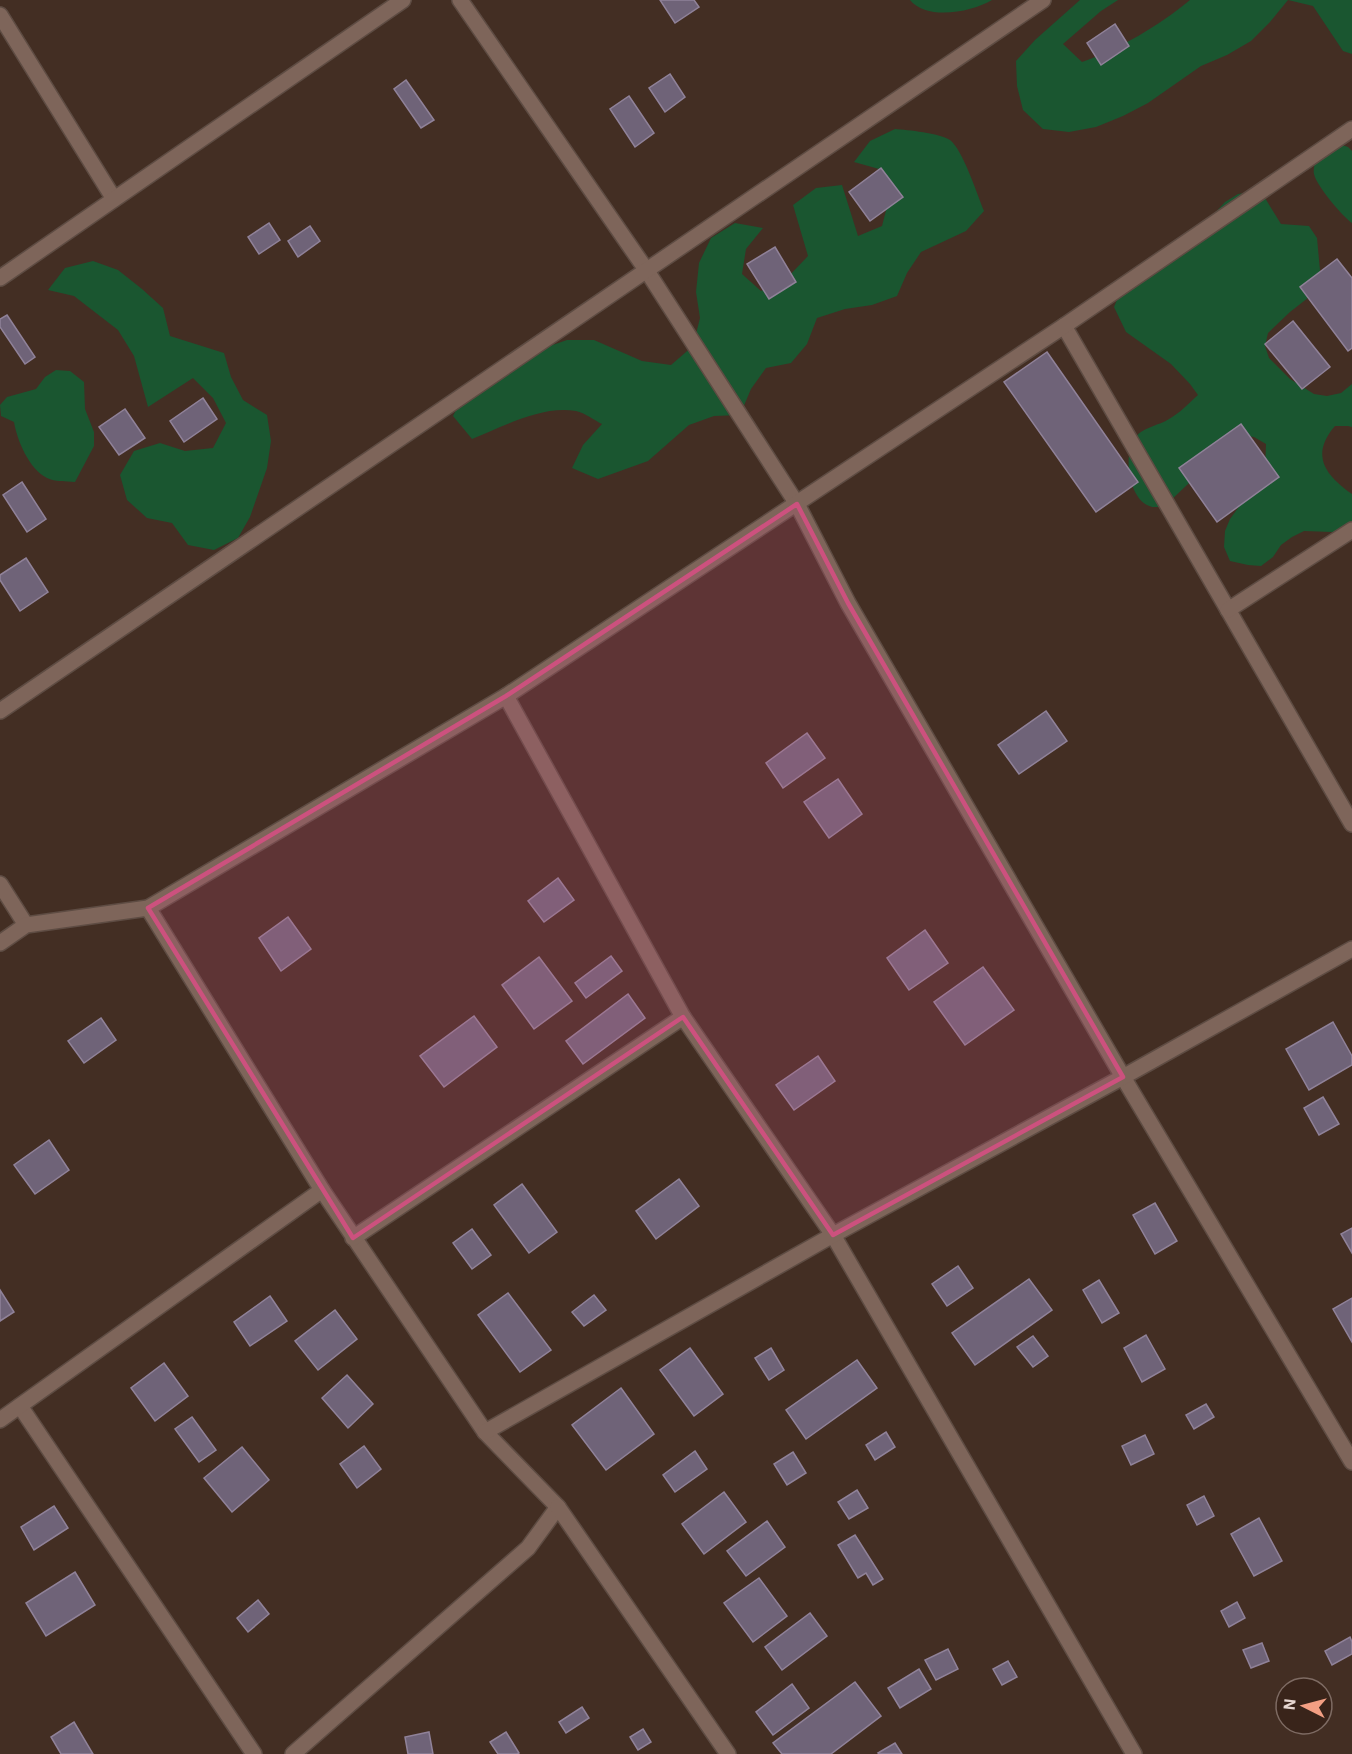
<svg xmlns="http://www.w3.org/2000/svg" width="1352" height="1754" font-family="'IBM Plex Sans',sans-serif">
	<style>
		.green { fill: #1a5630 }
		.building { fill: #6f6378; stroke: #908299; stroke-width: 1.5 }
		.lines { fill: none; stroke-linecap: round; stroke-linejoin: round }
		.street-casing { stroke: #5e4c43; stroke-width: 18 }
		.street { stroke: #7e655a; stroke-width: 15 }
		.marked { fill: #cc517e; fill-opacity: 0.2; stroke: #cc517e; stroke-width: 4.5; stroke-linejoin: round }
	</style>
	<rect width="100%" height="100%" fill="#432e23"/>
	<g class="green">
		<path d="M910,0H992C972,12 927,21 910,0Z"/>
		<path d="M1080,0H1118L1101,11L1063,44L1082,62C1119,49 1159,26 1190,0H1352V54L1343,51L1313,6L1288,0L1270,22L1251,41L1227,55L1201,66L1148,103L1123,116L1096,127L1069,132L1043,129L1023,110L1017,86L1016,61L1035,40Z"/>
		<path d="M895,129C908,130 939,133 950,140C963,150 977,194 984,211L966,231L921,252L907,273L897,296L872,305L845,309L817,318L807,344L791,363L766,368L751,389L740,415L714,416L689,425L648,461L598,479L572,468L583,445L602,424C594,420 585,413 576,411C541,405 503,427 472,439L453,416L465,392L541,349L567,340H594L642,361L671,365L693,346L700,318L696,292L699,263L711,238L735,223L763,228L746,249L742,274L761,291L785,280L808,256L793,205L816,188L842,185L858,236L882,226L889,199L879,169L854,162L870,141Z"/>
		<path d="M1336,143L1348,147L1352,151V223C1342,216 1316,185 1314,174C1313,170 1315,164 1315,159Z"/>
		<path d="M1252,192L1265,198L1281,224L1309,226L1317,238L1321,281L1313,294L1290,312L1268,333L1265,346L1269,358L1290,379L1314,394L1327,396L1341,393L1352,384V427L1348,426H1335C1310,455 1325,475 1352,494V530L1332,532L1304,531L1292,537L1281,545L1273,557L1261,566L1248,565L1230,561L1224,547L1225,531L1230,519L1265,471L1266,444L1254,437L1240,435L1170,501C1167,503 1161,506 1158,507C1130,510 1122,457 1134,439C1142,427 1158,426 1169,419C1180,413 1189,403 1198,395L1190,384L1171,364L1126,332L1114,307L1125,280L1185,245L1225,202L1238,194Z"/>
		<polygon points="93,261 118,270 142,289 163,308 170,336 224,353 231,377 243,400 267,415 271,441 267,468 250,517 238,538 214,550 188,545 172,523 147,518 127,500 120,475 134,451 160,443 185,451 213,448 226,423 213,398 193,378 148,407 134,356 118,330 74,296 48,290 65,268"/>
		<path d="M56,370L70,371L84,382L85,409L94,432V446L75,482C66,481 55,482 47,478C29,469 17,440 14,422L1,416L0,405L7,397L36,389L45,377Z"/>
	</g>
	<g class="building">
		<polygon points="660,0 694,0 699,7 675,23"/>
		<polygon points="1115,24 1129,46 1101,65 1087,43"/>
		<polygon points="670,74 685,97 665,112 649,88"/>
		<polygon points="406,80 434,120 421,128 394,89"/>
		<polygon points="629,96 654,133 635,147 610,109"/>
		<polygon points="881,168 903,197 870,221 849,192"/>
		<polygon points="269,223 280,240 259,254 248,237"/>
		<polygon points="310,226 320,241 298,257 288,241"/>
		<polygon points="775,247 796,282 769,299 747,264"/>
		<polygon points="1337,259 1352,278 1352,348 1348,351 1300,287"/>
		<polygon points="7,315 35,357 25,364 0,327 0,319"/>
		<polygon points="1293,321 1330,367 1302,389 1265,344"/>
		<polygon points="1047,352 1138,482 1096,512 1004,382"/>
		<polygon points="203,398 217,419 184,442 170,421"/>
		<polygon points="125,409 145,438 119,455 99,427"/>
		<polygon points="1241,424 1279,477 1217,522 1179,468"/>
		<polygon points="22,482 46,519 27,532 3,495"/>
		<polygon points="26,558 48,592 20,611 0,580 0,575"/>
		<polygon points="1046,711 1067,741 1019,774 998,745"/>
		<polygon points="807,733 825,758 783,788 766,763"/>
		<polygon points="838,779 862,814 829,838 804,802"/>
		<polygon points="558,878 574,900 544,922 528,901"/>
		<polygon points="288,917 311,949 281,971 259,938"/>
		<polygon points="925,930 948,963 909,990 887,958"/>
		<polygon points="611,956 622,971 586,998 575,983"/>
		<polygon points="539,957 572,1001 534,1029 502,985"/>
		<polygon points="983,967 1014,1010 965,1045 934,1002"/>
		<polygon points="628,994 645,1018 583,1064 566,1041"/>
		<polygon points="474,1016 497,1047 444,1087 420,1056"/>
		<polygon points="101,1018 116,1040 84,1063 68,1041"/>
		<polygon points="1333,1022 1352,1056 1352,1065 1309,1090 1286,1049"/>
		<polygon points="818,1056 835,1081 794,1110 776,1085"/>
		<polygon points="1323,1097 1339,1124 1319,1135 1304,1108"/>
		<polygon points="49,1140 69,1170 35,1194 14,1165"/>
		<polygon points="679,1179 699,1206 656,1239 636,1211"/>
		<polygon points="522,1184 557,1232 529,1253 494,1205"/>
		<polygon points="1155,1203 1177,1241 1155,1254 1133,1215"/>
		<polygon points="1352,1228 1352,1253 1341,1234"/>
		<polygon points="472,1229 491,1255 472,1269 453,1243"/>
		<polygon points="958,1266 973,1288 947,1306 932,1284"/>
		<polygon points="1029,1279 1052,1310 975,1365 952,1333"/>
		<polygon points="1099,1280 1119,1313 1102,1323 1083,1290"/>
		<polygon points="0,1290 14,1312 0,1321"/>
		<polygon points="508,1293 551,1350 520,1372 478,1315"/>
		<polygon points="594,1295 606,1310 584,1326 572,1312"/>
		<polygon points="270,1296 287,1321 250,1346 234,1322"/>
		<polygon points="1352,1298 1352,1342 1333,1309"/>
		<polygon points="335,1310 357,1339 318,1370 295,1341"/>
		<polygon points="1146,1335 1165,1369 1142,1382 1124,1348"/>
		<polygon points="1033,1336 1048,1356 1033,1367 1017,1347"/>
		<polygon points="690,1348 723,1394 694,1416 660,1370"/>
		<polygon points="771,1348 784,1370 769,1380 755,1358"/>
		<polygon points="857,1360 877,1388 806,1439 786,1410"/>
		<polygon points="164,1363 188,1396 155,1421 131,1388"/>
		<polygon points="347,1375 373,1404 348,1428 322,1398"/>
		<polygon points="621,1388 654,1434 606,1470 572,1425"/>
		<polygon points="1206,1404 1214,1417 1194,1429 1186,1415"/>
		<polygon points="192,1417 216,1450 199,1462 175,1429"/>
		<polygon points="886,1432 895,1447 875,1460 866,1445"/>
		<polygon points="1145,1435 1154,1454 1131,1465 1122,1446"/>
		<polygon points="364,1446 381,1469 357,1488 340,1464"/>
		<polygon points="242,1447 269,1480 232,1512 204,1478"/>
		<polygon points="695,1451 707,1469 675,1492 663,1475"/>
		<polygon points="793,1452 806,1473 787,1485 774,1464"/>
		<polygon points="857,1490 868,1508 849,1519 838,1502"/>
		<polygon points="724,1492 746,1522 704,1554 682,1524"/>
		<polygon points="1204,1496 1214,1516 1197,1525 1187,1505"/>
		<polygon points="54,1506 68,1528 34,1550 21,1527"/>
		<polygon points="1259,1518 1282,1561 1254,1576 1231,1534"/>
		<polygon points="767,1521 785,1547 746,1576 727,1551"/>
		<polygon points="855,1535 883,1579 873,1585 866,1573 858,1578 838,1545"/>
		<polygon points="75,1572 95,1605 46,1636 26,1603"/>
		<polygon points="759,1578 787,1616 753,1642 724,1603"/>
		<polygon points="258,1600 269,1614 248,1632 237,1618"/>
		<polygon points="1237,1602 1245,1618 1229,1627 1221,1611"/>
		<polygon points="810,1613 827,1636 782,1670 765,1647"/>
		<polygon points="1350,1637 1352,1642 1352,1654 1332,1665 1325,1651"/>
		<polygon points="1262,1643 1269,1661 1251,1668 1243,1650"/>
		<polygon points="948,1649 958,1669 936,1680 925,1660"/>
		<polygon points="1008,1661 1017,1677 1002,1685 993,1669"/>
		<polygon points="919,1669 931,1689 900,1708 888,1688"/>
		<polygon points="855,1682 881,1716 831,1754 782,1754 773,1743"/>
		<polygon points="792,1684 809,1708 773,1735 756,1712"/>
		<polygon points="582,1707 589,1718 566,1733 559,1722"/>
		<polygon points="74,1722 93,1754 61,1754 51,1737"/>
		<polygon points="643,1729 651,1742 638,1750 630,1737"/>
		<polygon points="429,1732 433,1754 408,1754 405,1737"/>
		<polygon points="506,1732 519,1753 517,1754 498,1754 490,1742"/>
		<polygon points="895,1743 902,1754 879,1754 878,1753"/>
	</g>
	<g class="lines">
		<g class="street-casing">
			<g id="street">
				<polyline points="460,0 647,271 797,504 848,603 1123,1077 1352,1462"/>
				<polyline points="0,15 114,199"/>
				<polyline points="0,278 403,0"/>
				<polyline points="1064,326 1352,824"/>
				<polyline points="1228,610 1352,530"/>
				<polyline points="506,696 683,1017 833,1235 1134,1754"/>
				<polyline points="0,711 1043,0"/>
				<polyline points="0,884 26,925"/>
				<polyline points="148,908 322,1190 485,1432 558,1507 528,1548 293,1754"/>
				<polyline points="0,943 26,925 148,908 506,696 1064,326 1352,129"/>
				<polyline points="353,1238 683,1017"/>
				<polyline points="20,1406 254,1754"/>
				<polyline points="0,1420 322,1190"/>
				<polyline points="485,1432 833,1235 1123,1077 1352,949"/>
				<polyline points="558,1507 728,1754"/>
			</g>
		</g>
		<use href="#street" class="street"/>
	</g>
	<path class="marked" d="M797,504L848,603L1123,1077L833,1235L683,1017L353,1238L148,908L506,696Z"/>
	<g transform="translate(1304 1706) rotate(276)"><circle r="28" fill="#39241a" stroke="#7e6b63" stroke-width="1.5"/>
	<path d="M0-4.5L10 22L0 15L-10 22Z" fill="#f39f83"/>
	<text y="-9" font-size="16" font-weight="bold" text-anchor="middle" fill="#e5d6d0">N</text>
	</g>
</svg>
